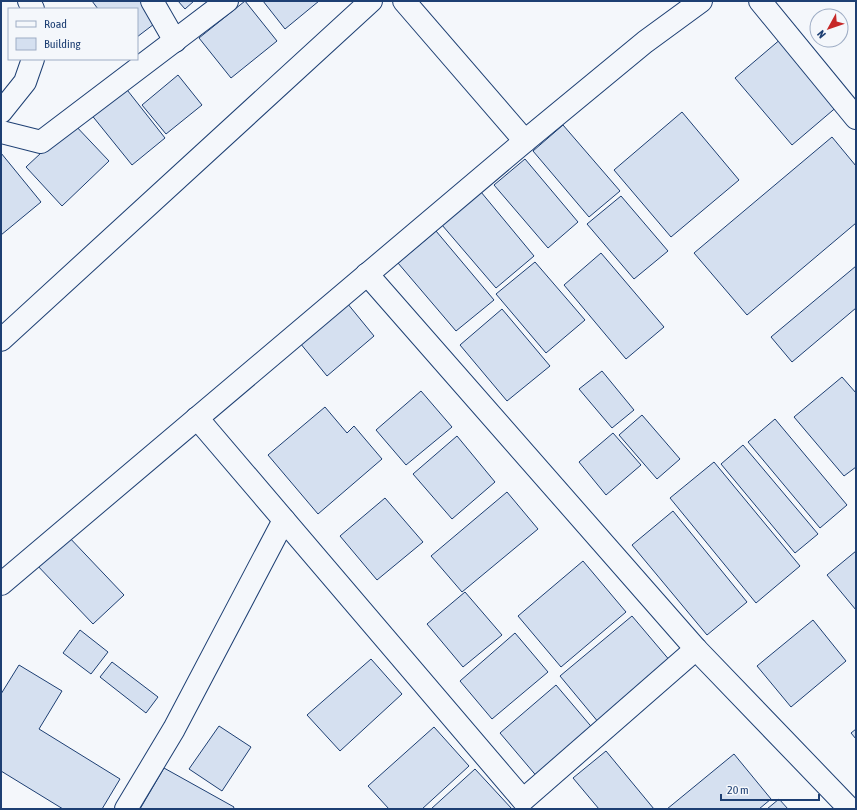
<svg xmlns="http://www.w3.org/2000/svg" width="857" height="810" font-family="'Asap Condensed',sans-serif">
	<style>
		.building { fill: #d5e0f0; stroke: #1d3f73 }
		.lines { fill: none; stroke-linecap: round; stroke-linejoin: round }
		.minor-casing { stroke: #1d3f73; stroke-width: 24 }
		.minor { stroke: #f4f7fb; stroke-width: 22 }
	</style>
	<rect width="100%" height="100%" fill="#f4f7fb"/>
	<g class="building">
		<polygon points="92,1 149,1 162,18 137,37 137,9 98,9"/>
		<polygon points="178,1 194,1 185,9"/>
		<polygon points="245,1 277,41 231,78 199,38"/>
		<polygon points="263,1 319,1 285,29"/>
		<polygon points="782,38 839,105 792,145 735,78"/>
		<polygon points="178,75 202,105 166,134 142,105"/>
		<polygon points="124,86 165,138 132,165 90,113"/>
		<polygon points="682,112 739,180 671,237 614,170"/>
		<polygon points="73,123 109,161 62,206 26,167"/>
		<polygon points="563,125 620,191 589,217 533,151"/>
		<polygon points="832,137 856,166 856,223 747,315 694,253"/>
		<polygon points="1,153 41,202 1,235"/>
		<polygon points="525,159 578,222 548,248 494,185"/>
		<polygon points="481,192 534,256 496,288 442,225"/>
		<polygon points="621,196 668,251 634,279 587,224"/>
		<polygon points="436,231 494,300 456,331 398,263"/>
		<polygon points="601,253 664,327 626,359 564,285"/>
		<polygon points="535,262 585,320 546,353 496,294"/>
		<polygon points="856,266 856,308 792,362 771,337"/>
		<polygon points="347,303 374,336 327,376 300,343"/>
		<polygon points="502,309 550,366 507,401 460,345"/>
		<polygon points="602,371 634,410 612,428 579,389"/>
		<polygon points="842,377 856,393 856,467 844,476 794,417"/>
		<polygon points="421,391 452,427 406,465 376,430"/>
		<polygon points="325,407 347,433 354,426 382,459 318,514 268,455"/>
		<polygon points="642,415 680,459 657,479 619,435"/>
		<polygon points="775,419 847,505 820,528 748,442"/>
		<polygon points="613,433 641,465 606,495 579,462"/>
		<polygon points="457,436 495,482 452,519 413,474"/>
		<polygon points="743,445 818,534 795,553 721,464"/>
		<polygon points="714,462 800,566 756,603 670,498"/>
		<polygon points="507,492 538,529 462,592 431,556"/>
		<polygon points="385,498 423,542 377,580 340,536"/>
		<polygon points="673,511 747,602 707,635 632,545"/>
		<polygon points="66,534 124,595 93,624 35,563"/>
		<polygon points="856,551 856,610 827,575"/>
		<polygon points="583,561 626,612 561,667 518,616"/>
		<polygon points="465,592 502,635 463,667 427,624"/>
		<polygon points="632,616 671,662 599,723 560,676"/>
		<polygon points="813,620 846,661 791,707 757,666"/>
		<polygon points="80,630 108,652 91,674 63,653"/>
		<polygon points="515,633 548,672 492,719 460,681"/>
		<polygon points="371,659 402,694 340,751 307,715"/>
		<polygon points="112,662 158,697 146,713 100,677"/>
		<polygon points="19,665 62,691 39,729 120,779 102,809 63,809 1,771 1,694"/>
		<polygon points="556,685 595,731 539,779 500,733"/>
		<polygon points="219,726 251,747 222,791 189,769"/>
		<polygon points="434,727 469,766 422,809 389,809 368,786"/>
		<polygon points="856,729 856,739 851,733"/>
		<polygon points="606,751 654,809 599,809 573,778"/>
		<polygon points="734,754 771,799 759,809 667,809"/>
		<polygon points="164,768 234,807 233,809 140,809"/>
		<polygon points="475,769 512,809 431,809"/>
		<polygon points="779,799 788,809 767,809"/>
	</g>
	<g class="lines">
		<g class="minor-casing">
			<g id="minor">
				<polyline points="29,1 33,9"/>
				<polyline points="152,1 175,41"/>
				<polyline points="404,1 525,141"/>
				<polyline points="760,1 856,118"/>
				<polyline points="1,112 25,82 33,59"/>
				<polyline points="1,132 41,142 227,1"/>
				<polyline points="367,274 696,649 850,809"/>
				<polyline points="1,340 371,1"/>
				<polyline points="197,418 523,800 696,649"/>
				<polyline points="1,584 525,141 645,42 701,1"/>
				<polyline points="126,809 174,729 284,520"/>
			</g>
		</g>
		<use href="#minor" class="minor"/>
	</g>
	<rect width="857" height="810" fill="none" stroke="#1d3f73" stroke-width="4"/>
	<rect x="8" y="8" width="130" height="52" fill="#f4f7fb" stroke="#9eadc5"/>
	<rect x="16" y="21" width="20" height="6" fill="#f4f7fb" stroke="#9eadc5"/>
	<text x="44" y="28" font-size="12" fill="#1d3f73">Road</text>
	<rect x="16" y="38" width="20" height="12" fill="#d5e0f0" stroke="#9eadc5"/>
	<text x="44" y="48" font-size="12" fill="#1d3f73">Building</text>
	<g transform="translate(829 28) rotate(230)"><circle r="19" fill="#f4f7fb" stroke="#9eadc5"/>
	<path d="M0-3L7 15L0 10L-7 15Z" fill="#c62828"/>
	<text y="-6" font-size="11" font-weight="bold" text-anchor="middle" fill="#1d3f73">N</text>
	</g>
	<path d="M721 794v6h98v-6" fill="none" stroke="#1d3f73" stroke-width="2"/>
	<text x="727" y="794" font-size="12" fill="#1d3f73" stroke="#f4f7fb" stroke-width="3" paint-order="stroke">20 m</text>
</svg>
